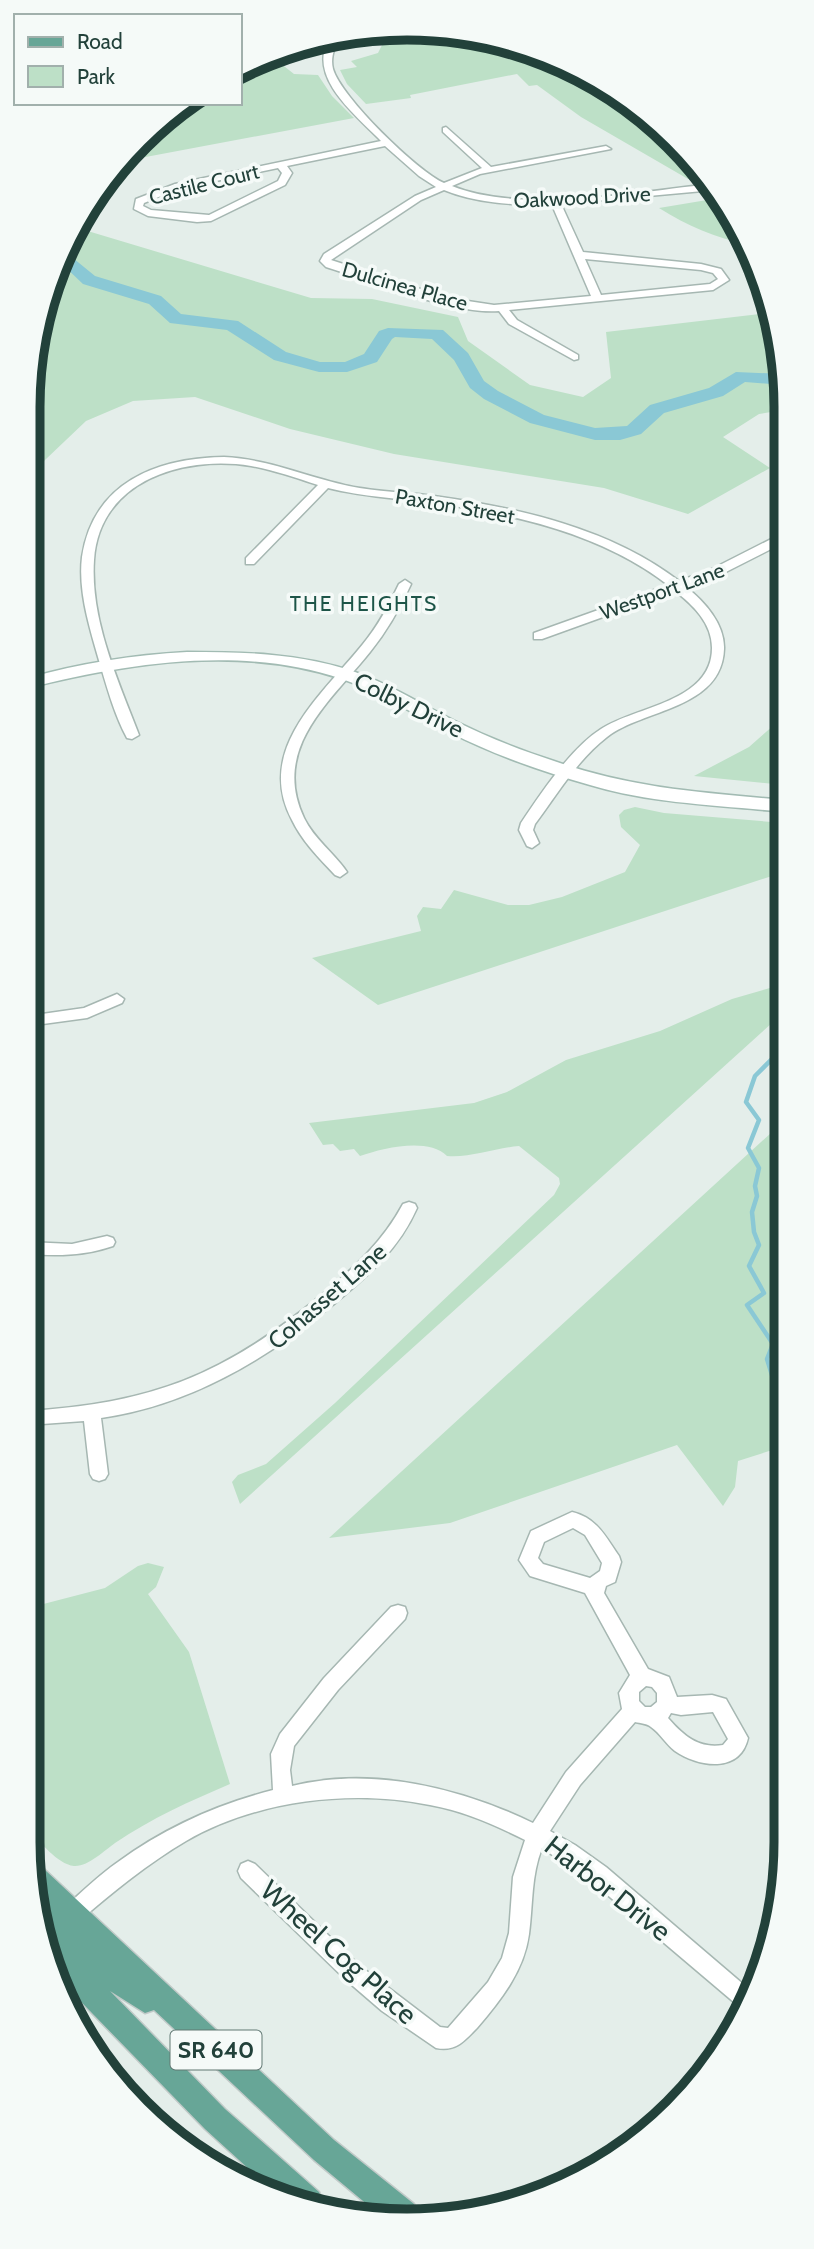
<svg xmlns="http://www.w3.org/2000/svg" width="814" height="2249" font-family="Cabin,sans-serif">
	<style>
		.green { fill: #bde0c7 }
		.lines { fill: none; stroke-linecap: round; stroke-linejoin: round }
		.stream { stroke: #8ac8d5; stroke-width: 4.5 }
		.river { fill: #8ac8d5; fill-rule: evenodd }
		.street-casing { stroke: #a6b7b2; stroke-width: 3 }
		.secondary-casing { stroke: #a2bbb3; stroke-width: 3 }
		.primary-casing { stroke: #c1cac8; stroke-width: 3 }
		.street { fill: #fff; fill-rule: evenodd }
		.secondary { fill: #fff; fill-rule: evenodd }
		.primary { fill: #67a697; fill-rule: evenodd }
		.labels { text-anchor: middle; dominant-baseline: central; stroke-width: 7; stroke-linejoin: round; paint-order: stroke }
		.far-street-label { font-size: 21px; fill: #22413a; stroke: #f5faf8 }
		.far-neighbourhood-label { font-size: 21px; letter-spacing: 2px; fill: #1d5548; stroke: #f5faf8 }
		.shield { fill: #f5faf8; stroke: #617873; stroke-width: 2 }
		.shield-label { font-size: 23px; font-weight: bold; fill: #22413a }
		.street-label { font-size: 24px; fill: #22413a; stroke: #f5faf8 }
		.near-street-label { font-size: 28px; fill: #22413a; stroke: #f5faf8 }
		.rim { fill: none; stroke: #22413a; stroke-width: 9 }
	</style>
	<rect width="100%" height="100%" fill="#e4eeea"/>
	<g class="green">
		<polygon points="388,33 505,41 597,79 692,157 704,176 688,179 581,117 537,85 529,86 517,74 410,95 411,98 366,104 347,84 340,70 357,67 351,61 378,53"/>
		<polygon points="275,59 294,74 318,75 332,96 354,118 135,159 117,167 190,103 240,103 240,71"/>
		<path d="M719,198L748,244C715,238 688,226 659,208Z"/>
		<polygon points="81,229 311,298 372,299 458,317 468,341 530,385 583,397 611,378 606,332 769,313 783,357 783,410 759,414 723,437 770,468 688,514 604,488 394,454 290,429 195,397 133,401 86,421 45,460 28,481 28,407 41,309"/>
		<polygon points="783,717 784,785 694,776 749,747"/>
		<polygon points="635,807 664,813 784,823 784,872 378,1005 312,958 421,931 417,916 423,907 441,909 454,890 508,905 529,905 562,897 625,872 640,845 621,827 619,815 624,810"/>
		<path d="M784,984V1012L782,1014L240,1504L232,1482L238,1475L266,1464L335,1403L554,1195L560,1184L559,1178L519,1146C495,1148 470,1158 447,1156C428,1137 383,1148 360,1156L354,1149L340,1151L333,1144L323,1145L309,1123L474,1103L507,1092L566,1060L660,1031L732,999Z"/>
		<polygon points="784,1121 785,1446 738,1461 735,1487 723,1506 677,1445 450,1523 329,1538"/>
		<path d="M148,1563L164,1567L156,1587L148,1594L189,1652L230,1784C190,1801 152,1818 115,1843C105,1850 88,1867 74,1866C57,1864 40,1841 28,1830V1608L105,1588L138,1566Z"/>
	</g>
	<g class="lines">
		<g class="stream">
			<polyline points="784,973 774,977 784,987"/>
			<polyline points="784,1047 755,1076 746,1102 759,1120 748,1148 759,1168 755,1186 757,1196 752,1212 754,1232 759,1245 749,1266 764,1293 747,1305 773,1344 767,1359 772,1375 785,1379"/>
		</g>
		<polygon class="river" points="68,254 95,276 161,296 181,314 238,321 286,352 320,362 345,362 364,354 379,331 388,328 443,330 468,353 484,381 498,391 544,415 595,428 627,426 650,405 709,388 736,372 783,374 783,385 745,382 723,396 664,413 641,434 620,440 595,440 530,423 484,399 470,388 454,360 432,339 395,337 392,339 377,362 347,372 319,372 274,360 227,330 170,323 149,304 83,284 63,265"/>
		<g class="street-casing">
			<g id="street">
				<path d="M338,38C335,48 330,57 333,69C341,97 418,172 444,183L482,168L443,132V128L446,127L491,167L606,146L611,149L480,174L452,186C520,214 638,192 710,184L714,190L561,204L583,252L701,264L721,269L729,280L713,290L509,310L517,320L578,355V359L574,360L509,324L499,311C454,315 372,281 326,267L320,261L324,254L415,196L436,187L419,176L385,146L287,166L292,173L285,185L211,221L197,222L148,216L134,209L136,199L175,184L381,141C358,117 308,79 328,41ZM278,168L282,173L278,181L209,215L151,210L143,206L144,203L178,189ZM444,190C478,204 516,205 552,205L591,296L494,305L448,298L331,260L421,200ZM585,259L701,270L713,273L718,279L710,284L601,295Z"/>
				<path d="M224,457C268,459 307,477 349,486C377,492 406,492 434,496C519,508 610,528 679,581L712,569L779,535L783,534V543L720,575L686,587C704,601 725,624 724,649C722,709 643,709 607,737C577,760 557,795 535,824L533,830L539,843L532,848L527,846L519,830L521,823C541,793 571,748 601,729C636,706 712,702 712,648C712,623 693,605 675,591L542,639H534V633L668,585C602,534 515,514 433,503C398,498 363,497 328,488L254,564H246V558L318,485C296,478 274,470 251,466C183,455 99,481 94,560C90,620 118,680 139,735L132,739L127,738C114,714 106,684 98,657C89,626 78,590 82,557C93,483 156,458 224,457Z"/>
				<path d="M405,580L411,584C400,608 387,631 370,652C330,702 271,748 304,818C314,839 334,853 347,872L340,877L335,875C319,858 302,841 292,820C254,749 323,694 363,644C378,626 389,605 399,584Z"/>
				<polygon points="117,994 124,999 122,1003 87,1018 28,1026 28,1016 84,1008"/>
				<path d="M409,1202L415,1204L417,1208C399,1249 368,1276 334,1304C265,1360 190,1405 101,1418L108,1474L105,1479L99,1481L93,1479L90,1474L84,1421L28,1425V1411C152,1403 222,1376 319,1297C353,1269 382,1243 403,1204Z"/>
				<path d="M107,1236L113,1238L115,1242L113,1246C84,1256 58,1256 28,1254V1242L72,1244Z"/>
				<path d="M572,1512C597,1518 605,1536 619,1556L621,1562L615,1582L606,1586L604,1593L648,1669L669,1677L677,1697L712,1695L726,1699L748,1738C740,1774 698,1767 675,1751C666,1744 660,1733 651,1727C648,1724 640,1723 635,1722L580,1785L550,1831L575,1845L606,1867L750,1990L742,2009L591,1881L542,1848C531,1876 533,1904 529,1934C524,1971 501,2000 477,2028C464,2041 456,2052 436,2048L382,2011L346,1980L241,1878L238,1871L241,1864L248,1861L255,1864L360,1966L440,2027L448,2028L488,1982L502,1958L509,1933L513,1877L525,1840C495,1825 464,1811 430,1805C351,1789 257,1800 186,1841C147,1864 113,1892 79,1921L72,1924L65,1921L62,1914L65,1907C82,1892 99,1875 118,1862C164,1828 218,1804 273,1790L271,1754L280,1734L324,1678L391,1607L398,1605L405,1607L407,1613L405,1619L338,1690L294,1746L290,1770L292,1786C372,1766 461,1788 533,1823L566,1772L622,1709L619,1693L630,1675L585,1593L530,1576L519,1560L531,1531ZM573,1528L585,1535L602,1563L600,1571L590,1578L543,1564L538,1558L544,1542ZM646,1686L652,1687L657,1693V1702L651,1707H645L639,1701V1692ZM713,1712L728,1739L723,1745C698,1749 683,1735 668,1718L671,1713L681,1715Z"/>
			</g>
		</g>
		<g class="secondary-casing">
			<path id="secondary" d="M187,652C244,652 301,653 355,672C390,684 422,705 455,721C487,737 520,750 554,761C635,789 700,792 784,800V812C718,805 653,804 590,785C543,772 495,755 451,733C415,715 380,692 342,679C241,645 128,663 28,688V678C81,663 133,655 187,652Z"/>
		</g>
		<g class="primary-casing">
			<polygon id="primary" points="35,1866 45,1870 334,2140 414,2204 418,2214 381,2216 314,2160 154,2010 145,2013 110,1991 225,2109 319,2192 323,2203 322,2207 274,2192 205,2129 54,1974 33,1867"/>
		</g>
		<use href="#street" class="street"/>
		<use href="#secondary" class="secondary"/>
		<use href="#primary" class="primary"/>
	</g>
	<g class="labels">
		<g class="far-street-label">
			<text transform="translate(204 184) rotate(-14)">Castile Court</text>
			<text transform="translate(582 197) rotate(-3)">Oakwood Drive</text>
			<text transform="translate(405 286) rotate(16)">Dulcinea Place</text>
			<text transform="translate(455 506) rotate(10)">Paxton Street</text>
			<text transform="translate(662 591) rotate(-20)">Westport Lane</text>
		</g>
		<g class="far-neighbourhood-label">
			<text x="364" y="603">THE HEIGHTS</text>
		</g>
		<rect class="shield" x="170.5" y="2030.5" width="91" height="39" rx="5"/>
		<g class="shield-label">
			<text x="216" y="2050">SR 640</text>
		</g>
		<g class="street-label">
			<text transform="translate(409 705) rotate(26)">Colby Drive</text>
			<text transform="translate(327 1296) rotate(-41)">Cohasset Lane</text>
		</g>
		<g class="near-street-label">
			<text transform="translate(608 1888) rotate(38)">Harbor Drive</text>
			<text transform="translate(339 1952) rotate(42)">Wheel Cog Place</text>
		</g>
	</g>
	<path d="M0 0H814V2249H0ZM407 40H407A367 367 0 0 1 774 407V1842A367 367 0 0 1 407 2209H407A367 367 0 0 1 40 1842V407A367 367 0 0 1 407 40Z" fill="#f5faf8" fill-rule="evenodd"/>
	<path class="rim" d="M407 40H407A367 367 0 0 1 774 407V1842A367 367 0 0 1 407 2209H407A367 367 0 0 1 40 1842V407A367 367 0 0 1 407 40Z"/>
	<rect x="14" y="14" width="228" height="91" fill="#f5faf8" stroke="#a1b0ac" stroke-width="2"/>
	<rect x="28" y="37" width="35" height="10" fill="#67a697" stroke="#a1b0ac" stroke-width="2"/>
	<text x="77" y="49" font-size="21" fill="#22413a">Road</text>
	<rect x="28" y="66" width="35" height="21" fill="#bde0c7" stroke="#a1b0ac" stroke-width="2"/>
	<text x="77" y="84" font-size="21" fill="#22413a">Park</text>
</svg>
